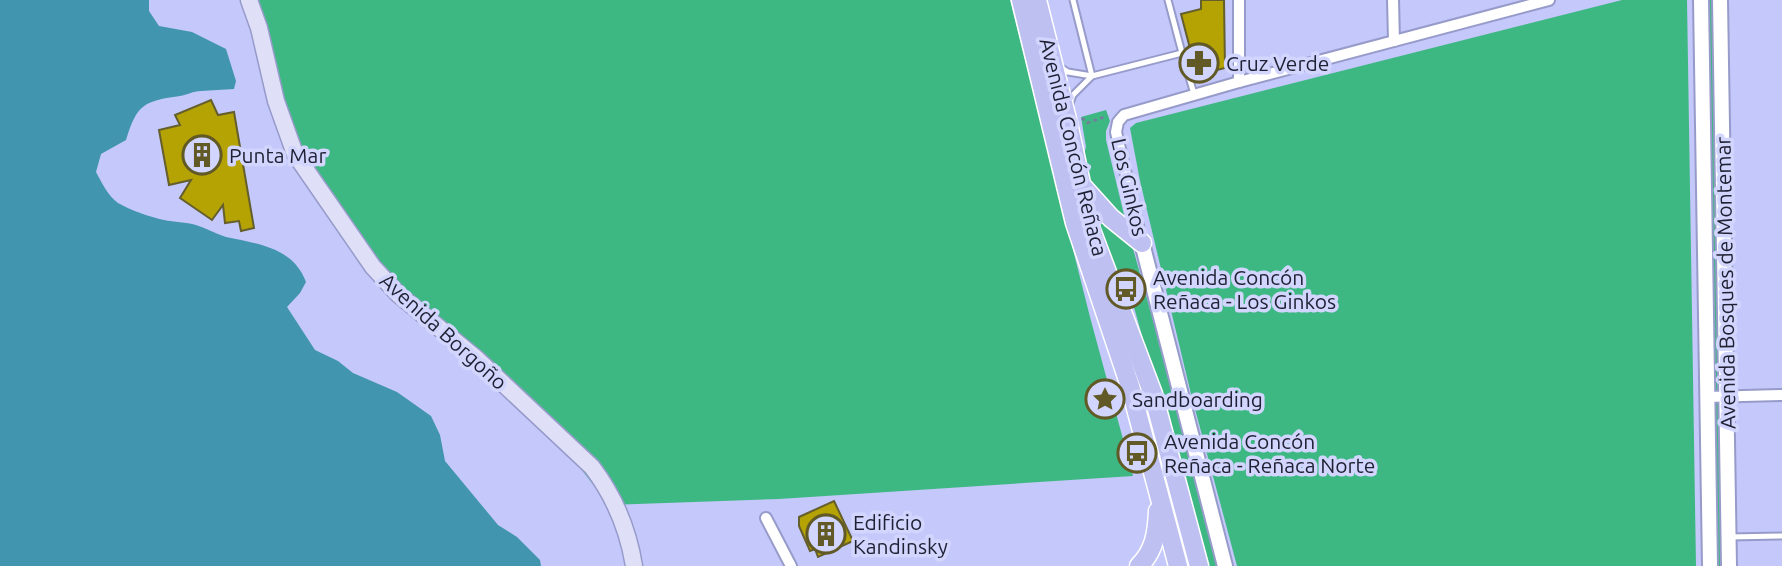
<svg xmlns="http://www.w3.org/2000/svg" width="1782" height="566" font-family="Ubuntu,sans-serif">
	<style>
		.green { fill: #3eb883 }
		.water { fill: #4295af }
		.building { fill: #b5a203; stroke: #655e2d; stroke-width: 2 }
		.lines { fill: none; stroke-linecap: round; stroke-linejoin: round }
		.service-casing { stroke: #979bca; stroke-width: 9 }
		.minor-casing { stroke: #979bca; stroke-width: 14 }
		.tertiary-casing { stroke: #979bca; stroke-width: 18 }
		.secondary-casing { stroke: #979bca; stroke-width: 19 }
		.primary-casing { stroke: #fff; stroke-width: 21 }
		.path { stroke: #787a9e; stroke-width: 2.5; stroke-dasharray: 3.5 3.5; stroke-linecap: butt }
		.service { stroke: #fff; stroke-width: 5 }
		.minor { stroke: #fff; stroke-width: 10 }
		.tertiary { stroke: #fff; stroke-width: 14 }
		.secondary { stroke: #dfe0f8; stroke-width: 16 }
		.primary { stroke: #bec0f2; stroke-width: 18 }
		.labels { text-anchor: middle; dominant-baseline: central; stroke-width: 7; stroke-linejoin: round; paint-order: stroke }
		.poi-label { font-size: 21px; fill: #1f2032; stroke: #d2d6fe; text-anchor: start }
		.street-label { font-size: 21px; fill: #1f2032; stroke: #d2d6fe }
	</style>
	<rect width="100%" height="100%" fill="#c4c8fa"/>
	<g class="green">
		<polygon points="252,0 1010,0 1090,317 1133,476 779,499 609,505 581,469 472,364 409,315 394,301 304,179"/>
		<polygon points="1622,0 1687,0 1696,566 1237,566 1191,394 1140,181 1130,128 1136,123"/>
		<polygon points="1708,0 1714,0 1723,566 1716,566"/>
		<polygon points="1106,110 1110,121 1106,131 1106,140 1127,227 1088,188 1082,161 1086,147 1081,117"/>
		<polygon points="1093,209 1132,245 1169,377 1217,566 1206,566 1132,300 1110,259"/>
	</g>
	<path class="water" d="M0,0H149V11L159,26L192,32L226,49L236,81L234,89C223,90 212,90 201,91C193,91 187,95 180,96C144,101 137,104 126,140L101,154L96,172C102,183 108,196 118,203C130,210 150,217 164,220C174,222 186,222 196,225C206,228 216,234 226,237C258,244 293,247 306,282L300,293L287,307L315,350L338,361L353,373L397,392L431,416L440,435L445,461L498,525L517,537L540,560L541,566H0Z"/>
	<g class="building">
		<polygon points="1201,0 1224,0 1225,68 1197,75 1181,14 1201,9"/>
		<polygon points="211,100 218,115 234,112 254,228 241,231 239,221 225,223 223,205 212,220 180,198 191,180 169,185 159,130 180,125 175,115"/>
		<polygon points="834,501 853,541 818,557 815,549 810,551 799,526 799,517"/>
	</g>
	<g class="lines">
		<g class="service-casing">
			<g id="service">
				<polyline points="1073,0 1092,76 1182,53 1168,0"/>
				<polyline points="1182,53 1194,94"/>
				<polyline points="1058,66 1068,72 1092,76"/>
				<polyline points="1069,106 1073,95 1092,76"/>
				<polyline points="1729,537 1782,536"/>
			</g>
		</g>
		<g class="minor-casing">
			<g id="minor">
				<polyline points="1393,0 1394,41"/>
				<polyline points="1239,82 1239,0"/>
				<polyline points="1142,243 1116,132 1118,122 1124,115 1239,82 1549,0"/>
				<polyline points="1707,397 1782,395"/>
				<polyline points="766,518 791,566"/>
			</g>
		</g>
		<g class="tertiary-casing">
			<g id="tertiary">
				<polyline points="1701,0 1710,566"/>
				<polyline points="1720,0 1729,566"/>
				<polyline points="1142,243 1225,566"/>
			</g>
		</g>
		<g class="secondary-casing">
			<path id="secondary" d="M249,0L259,28L276,101L295,154L373,267L399,295L477,359L592,467C614,496 628,529 634,566"/>
		</g>
		<g class="primary-casing">
			<g id="primary">
				<polyline points="1021,0 1075,223 1130,386 1178,566"/>
				<polyline points="1037,0 1068,123 1091,230 1153,394 1199,566"/>
				<polyline points="1084,188 1111,218 1142,243"/>
				<path d="M1139,566C1155,550 1157,532 1158,511"/>
			</g>
		</g>
		<polyline class="path" points="1082,118 1087,123 1107,116"/>
		<use href="#service" class="service"/>
		<use href="#minor" class="minor"/>
		<use href="#tertiary" class="tertiary"/>
		<use href="#secondary" class="secondary"/>
		<use href="#primary" class="primary"/>
	</g>
	<defs>
		<g id="pharmacy-ring" transform="scale(2.0125)"><circle r="9.5" fill="#d2d6fe" stroke="#625a26" stroke-width="1.5"/><path d="M-2-6h4v4h4v4h-4v4h-4v-4h-4v-4h4Z" fill="#625a26"/></g>
		<g id="building-ring" transform="scale(2.0125)"><circle r="9.5" fill="#d2d6fe" stroke="#625a26" stroke-width="1.5"/><path d="M-4-6H4V6H1V3H-1V6H-4ZM-2.5-4.3h1.7v1.8h-1.7ZM.8-4.3h1.7v1.8H.8ZM-2.5-1h1.7V.8h-1.7ZM.8-1h1.7V.8H.8Z" fill="#625a26"/></g>
		<g id="bus-ring" transform="scale(2.0125)"><circle r="9.5" fill="#d2d6fe" stroke="#625a26" stroke-width="1.5"/><path d="M-5-6H5V4H4V6H2V4H-2V6H-4V4H-5ZM-3.5-4V0h7V-4ZM-3.5 1.2v1.5H-2V1.2ZM2 1.2v1.5H3.5V1.2Z" fill="#625a26"/></g>
		<g id="sight-ring" transform="scale(2.0125)"><circle r="9.5" fill="#d2d6fe" stroke="#625a26" stroke-width="1.5"/><path d="M0-6L1.8-2.2L6-1.7L2.9 1.2L3.7 5.4L0 3.3L-3.7 5.4L-2.9 1.2L-6-1.7L-1.8-2.2Z" fill="#625a26"/></g>
	</defs>
	<g fill-rule="evenodd">
		<use href="#pharmacy-ring" x="1199" y="63"/>
		<use href="#building-ring" x="202" y="155"/>
		<use href="#bus-ring" x="1126" y="289"/>
		<use href="#sight-ring" x="1105" y="399"/>
		<use href="#bus-ring" x="1137" y="453"/>
		<use href="#building-ring" x="826" y="534"/>
	</g>
	<g class="labels">
		<g class="poi-label">
			<text x="1226" y="63">Cruz Verde</text>
			<text x="229" y="155">Punta Mar</text>
			<text x="1153" y="277">Avenida Concón<tspan x="1153" dy="24">Reñaca - Los Ginkos</tspan></text>
			<text x="1132" y="399">Sandboarding</text>
			<text x="1164" y="441">Avenida Concón<tspan x="1164" dy="24">Reñaca - Reñaca Norte</tspan></text>
			<text x="853" y="522">Edificio<tspan x="853" dy="24">Kandinsky</tspan></text>
		</g>
		<g class="street-label">
			<text transform="translate(1074 147) rotate(76)">Avenida Concón Reñaca</text>
			<text transform="translate(1130 187) rotate(77)">Los Ginkos</text>
			<text transform="translate(1725 283) rotate(-91)">Avenida Bosques de Montemar</text>
			<text transform="translate(444 331) rotate(42)">Avenida Borgoño</text>
		</g>
	</g>
</svg>
